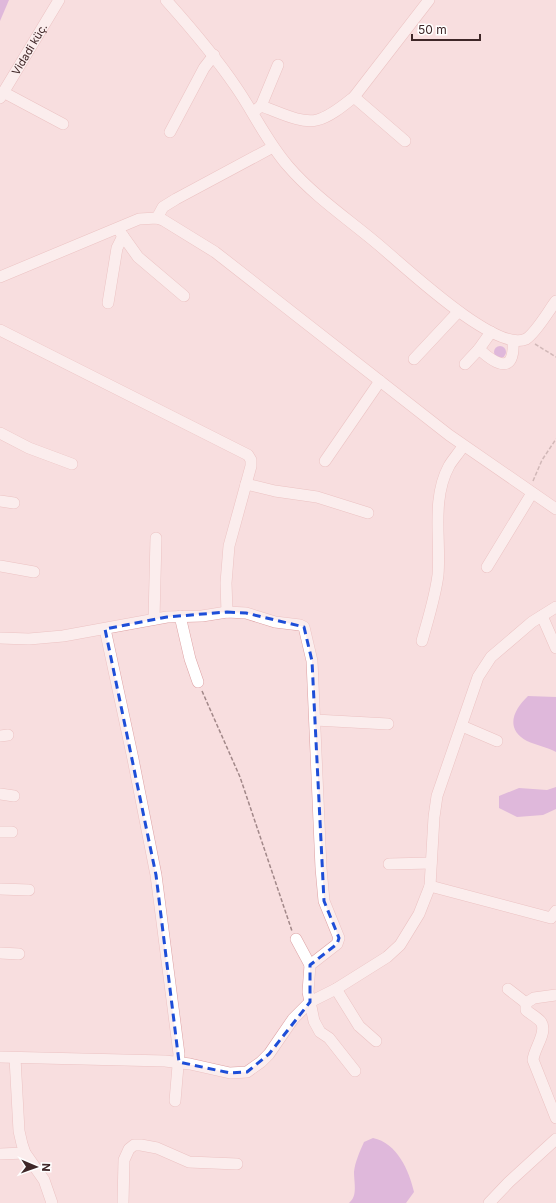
<svg xmlns="http://www.w3.org/2000/svg" width="556" height="1203" font-family="Inter,sans-serif">
	<style>
		.water { fill: #c18ad7 }
		.lines { fill: none; stroke-linecap: round; stroke-linejoin: round }
		.minor-casing { stroke: #dda1a3; stroke-width: 12 }
		.path { stroke: #a28889; stroke-width: 1.5; stroke-dasharray: 4 2; stroke-linecap: butt }
		.minor { stroke: #fff; stroke-width: 11 }
		.marked { fill: none; stroke: #1d4ed8; stroke-width: 3; stroke-dasharray: 8 5; stroke-linejoin: round }
		.labels { text-anchor: middle; dominant-baseline: central; stroke-width: 3; stroke-linejoin: round; paint-order: stroke }
		.street-label { font-size: 11px; fill: #3f2728; stroke: #fff }
	</style>
	<rect width="100%" height="100%" fill="#f8dedf"/>
	<g class="water">
		<polygon points="0,0 9,0 0,21"/>
		<circle cx="500" cy="352" r="6"/>
		<path d="M528,696L556,697V752C547,747 536,745 527,741C504,729 514,709 528,696Z"/>
		<polygon points="556,787 556,809 543,815 517,817 499,808 499,796 519,788 547,790"/>
		<path d="M373,1138C397,1143 409,1170 414,1192L406,1203H349C358,1196 354,1183 354,1172C355,1162 360,1151 364,1142Z"/>
	</g>
	<g class="lines">
		<g class="minor-casing">
			<g id="minor">
				<path d="M166,0C191,28 215,56 236,87C254,113 267,142 288,166C313,195 345,217 374,241C399,261 495,354 526,339C536,333 549,310 556,301"/>
				<polyline points="3,92 63,124"/>
				<polyline points="354,97 405,141"/>
				<path id="s1" d="M0,98L59,0"/>
				<polyline points="261,106 278,65"/>
				<path d="M253,112L261,106C277,111 300,124 317,120C330,117 344,105 354,97L429,0"/>
				<polyline points="170,132 204,68 214,55"/>
				<polyline points="157,218 163,207 176,199 273,147"/>
				<polyline points="118,229 138,257 184,296"/>
				<polyline points="0,277 139,219 157,218 163,220 215,252 449,435 556,509"/>
				<polyline points="108,303 117,248 123,236"/>
				<polyline points="0,330 248,455 251,460 251,466 229,546 226,583 227,612"/>
				<path d="M491,332L479,349C496,365 515,375 513,341"/>
				<polyline points="414,359 458,312"/>
				<polyline points="465,364 479,349"/>
				<polyline points="0,433 29,448 72,464"/>
				<polyline points="325,461 380,381"/>
				<polyline points="246,484 275,491 317,497 368,513"/>
				<polyline points="0,501 14,503"/>
				<polyline points="0,566 34,572"/>
				<polyline points="487,567 532,493"/>
				<polyline points="180,616 190,659 198,682"/>
				<polyline points="542,616 556,648"/>
				<polyline points="154,619 156,538"/>
				<polyline points="105,629 133,759 156,875 179,1054 175,1101"/>
				<polyline points="0,638 29,639 63,636 167,617 202,616 227,612 246,613 275,622 300,625 304,627 312,661 321,868 324,901 339,938 337,944 310,965 308,992 314,1021 320,1032 329,1038 355,1071"/>
				<path d="M422,641C428,619 435,598 438,575C441,540 431,499 449,466C453,459 459,453 463,446"/>
				<polyline points="315,720 388,724"/>
				<polyline points="462,726 497,741"/>
				<polyline points="0,736 8,735"/>
				<polyline points="0,794 14,796"/>
				<polyline points="0,832 12,832"/>
				<polyline points="389,864 431,863"/>
				<polyline points="430,886 551,918 556,911"/>
				<polyline points="0,889 29,890"/>
				<polyline points="296,939 310,965"/>
				<polyline points="0,953 19,954"/>
				<polyline points="336,989 359,1026 376,1041"/>
				<polyline points="508,989 526,1003"/>
				<path d="M556,995L534,998L526,1003V1010C530,1014 537,1017 541,1022C548,1032 534,1048 533,1060L556,1118"/>
				<polyline points="0,1057 165,1061 190,1064 230,1073 247,1072 261,1062 269,1054 293,1019 310,1002 336,989 387,957 400,945 419,914 430,886 434,817 437,796 478,677 491,657 532,622 556,607"/>
				<polyline points="15,1058 19,1131 22,1144 25,1153 44,1180 52,1203"/>
				<polyline points="0,1154 25,1153"/>
				<polyline points="123,1203 124,1160 129,1149 134,1145 141,1145 157,1148 189,1162 237,1164"/>
				<polyline points="489,1203 509,1182 556,1139"/>
			</g>
		</g>
		<g class="path">
			<polyline points="535,344 556,357"/>
			<polyline points="533,481 542,460 556,439"/>
			<polyline points="202,691 240,777 292,931"/>
		</g>
		<use href="#minor" class="minor"/>
	</g>
	<path d="M0 0H556V1203H0ZM227,612L246,613L304,627L312,661L324,901L339,938L337,944L310,965V1002L269,1054L247,1072L230,1073L179,1062L156,875L105,629L167,617Z" fill="#f8dedf" fill-opacity=".55" fill-rule="evenodd"/>
	<path class="marked" d="M227,612L246,613L304,627L312,661L324,901L339,938L337,944L310,965V1002L269,1054L247,1072L230,1073L179,1062L156,875L105,629L167,617Z"/>
	<g class="labels">
		<g class="street-label">
			<text stroke="none"><textPath href="#s1" startOffset="57">Vidadi küç.</textPath></text>
		</g>
	</g>
	<g transform="translate(36 1167) rotate(92)" stroke="#ffffff" stroke-width="3" paint-order="stroke">
	<path d="M0-3L7 15L0 10L-7 15Z" fill="#3f2728"/>
	<text y="-6" font-size="11" font-weight="bold" text-anchor="middle" fill="#3f2728">N</text>
	</g>
	<path d="M412 34v6h68v-6" fill="none" stroke="#3f2728" stroke-width="2"/>
	<text x="418" y="34" font-size="12" fill="#3f2728" stroke="#ffffff" stroke-width="3" paint-order="stroke">50 m</text>
</svg>
